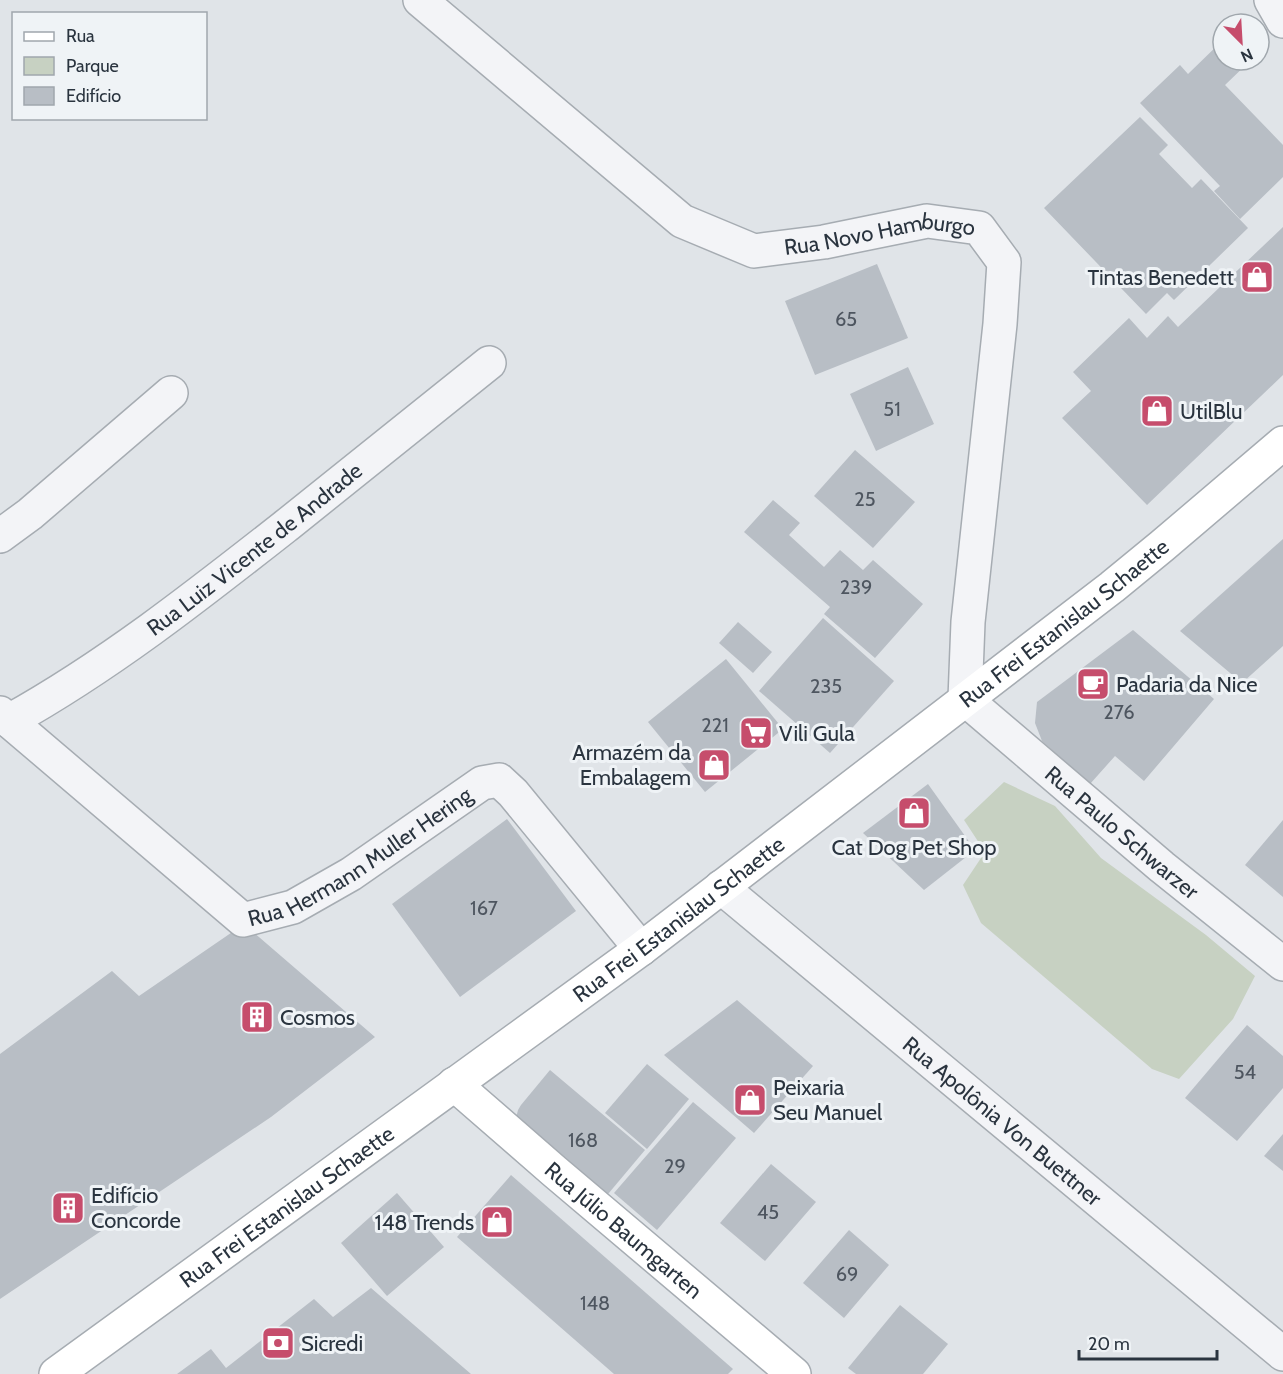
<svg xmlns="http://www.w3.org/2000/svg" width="1283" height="1374" font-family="Cabin,sans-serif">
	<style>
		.green { fill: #c7d1c2 }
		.building { fill: #b8bec5 }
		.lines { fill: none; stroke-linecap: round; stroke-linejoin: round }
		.street-casing { stroke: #a6acb2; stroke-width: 36 }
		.secondary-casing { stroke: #a6acb2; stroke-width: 36 }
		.street { stroke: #f3f4f7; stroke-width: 33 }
		.secondary { stroke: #fff; stroke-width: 33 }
		.labels { text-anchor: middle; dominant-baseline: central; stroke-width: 6; stroke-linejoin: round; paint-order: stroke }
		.number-label { font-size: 20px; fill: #4e5660 }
		.street-label { font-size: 22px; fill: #2a343f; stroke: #eff3f6 }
		.poi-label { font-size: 22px; fill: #2a343f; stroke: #eff3f6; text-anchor: start }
	</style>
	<rect width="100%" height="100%" fill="#e0e4e8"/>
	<polygon class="green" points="1004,782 1055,806 1101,858 1206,935 1255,976 1233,1019 1179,1079 1152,1069 981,923 963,885 985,852 964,820"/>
	<g class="building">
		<polygon points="1223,40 1223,60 1251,60 1225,85 1283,145 1283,177 1240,219 1214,191 1220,186 1140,103 1180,65 1188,74"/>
		<polygon points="1140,117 1168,145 1159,154 1192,188 1201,179 1248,228 1174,300 1167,293 1146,314 1044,208"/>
		<polygon points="1283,227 1283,375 1147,505 1062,418 1091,391 1073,372 1129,318 1147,338 1168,316 1178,327"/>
		<polygon points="877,264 908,338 815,375 785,301"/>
		<polygon points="908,367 934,424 876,451 850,394"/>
		<polygon points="855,450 915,502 873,548 814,496"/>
		<polygon points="773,500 800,523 789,535 824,567 840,550 863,570 873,560 923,604 875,658 824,614 830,607 744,532"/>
		<polygon points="1283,539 1283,646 1242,683 1180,631"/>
		<polygon points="823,618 894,681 830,753 759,691"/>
		<polygon points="738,622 772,652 753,673 719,643"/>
		<polygon points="1133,630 1214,699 1144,781 1115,756 1090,784 1042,741 1035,723 1037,702"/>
		<polygon points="726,659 783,729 705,792 648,722"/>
		<polygon points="928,784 975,850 924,890 863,833"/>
		<polygon points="507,819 576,911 460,997 392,904"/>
		<polygon points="1283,820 1283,897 1245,865"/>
		<polygon points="244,924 375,1037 271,1117 0,1299 0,1054 112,971 139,996"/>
		<polygon points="737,1000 813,1066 754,1133 664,1055"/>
		<polygon points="1247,1025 1283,1056 1283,1088 1237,1141 1185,1098"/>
		<polygon points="647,1064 689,1099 647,1149 605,1113"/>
		<polygon points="550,1070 645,1150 603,1200 516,1118 518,1110 521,1105"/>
		<polygon points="693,1102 736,1138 657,1230 614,1193"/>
		<polygon points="1283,1134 1283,1171 1264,1156"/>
		<polygon points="771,1164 816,1202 765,1261 720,1223"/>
		<polygon points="511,1175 733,1369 728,1374 614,1374 457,1237"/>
		<polygon points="397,1193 444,1247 387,1296 341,1243"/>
		<polygon points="849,1230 889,1265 844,1318 803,1283"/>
		<polygon points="371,1288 471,1374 177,1374 211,1349 226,1368 314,1299 333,1317"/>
		<polygon points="900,1305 948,1344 923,1374 856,1374 848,1368"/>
	</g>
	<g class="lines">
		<g class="street-casing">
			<g id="street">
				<path id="s1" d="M420,0L682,221L754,251L824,242L927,221L979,228L1004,262L1000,324L968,622L965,699L1162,867L1283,964"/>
				<polyline points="1271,0 1283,21"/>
				<polyline points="0,536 30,514 171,393"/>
				<path id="s2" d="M0,713L243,920L293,907L351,874L482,783L499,780L513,793L641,949"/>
				<path id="s3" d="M9,721C108,666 198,595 287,525C354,471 421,417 489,363"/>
				<path id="s4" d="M721,887L1283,1354"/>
			</g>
		</g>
		<g class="secondary-casing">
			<g id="secondary">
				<path id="s5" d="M454,1084L554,1171L794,1374"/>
				<path id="s6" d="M56,1374L641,949L1112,587L1162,546L1283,443"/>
			</g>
		</g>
		<use href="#street" class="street"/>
		<use href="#secondary" class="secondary"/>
	</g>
	<defs>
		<g id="shop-square" transform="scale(1.725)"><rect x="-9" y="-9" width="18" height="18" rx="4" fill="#c64d6c" stroke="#eff3f6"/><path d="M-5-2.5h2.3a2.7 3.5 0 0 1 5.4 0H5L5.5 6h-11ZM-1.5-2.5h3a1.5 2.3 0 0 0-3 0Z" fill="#fff"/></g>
		<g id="cafe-square" transform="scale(1.725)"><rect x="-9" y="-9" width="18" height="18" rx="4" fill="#c64d6c" stroke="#eff3f6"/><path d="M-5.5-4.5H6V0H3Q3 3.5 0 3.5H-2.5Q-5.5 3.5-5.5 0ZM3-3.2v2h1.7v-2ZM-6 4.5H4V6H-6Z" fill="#fff"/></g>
		<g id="supermarket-square" transform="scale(1.725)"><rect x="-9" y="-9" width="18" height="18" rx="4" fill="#c64d6c" stroke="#eff3f6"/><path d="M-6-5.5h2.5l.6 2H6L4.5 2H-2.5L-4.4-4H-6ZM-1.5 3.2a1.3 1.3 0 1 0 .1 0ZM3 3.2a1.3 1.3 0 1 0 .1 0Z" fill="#fff"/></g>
		<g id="building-square" transform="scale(1.725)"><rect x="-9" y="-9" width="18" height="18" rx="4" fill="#c64d6c" stroke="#eff3f6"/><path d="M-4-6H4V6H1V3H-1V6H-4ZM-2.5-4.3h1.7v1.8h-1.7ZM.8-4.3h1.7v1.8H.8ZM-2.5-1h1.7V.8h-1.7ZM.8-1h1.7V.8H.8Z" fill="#fff"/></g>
		<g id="bank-square" transform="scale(1.725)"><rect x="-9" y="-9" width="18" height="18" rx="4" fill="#c64d6c" stroke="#eff3f6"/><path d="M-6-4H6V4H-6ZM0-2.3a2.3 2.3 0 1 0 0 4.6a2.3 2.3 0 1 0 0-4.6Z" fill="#fff"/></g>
	</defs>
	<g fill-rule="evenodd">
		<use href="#shop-square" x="1257" y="277"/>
		<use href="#shop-square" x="1157" y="411"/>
		<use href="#cafe-square" x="1093" y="684"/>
		<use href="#supermarket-square" x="756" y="733"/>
		<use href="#shop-square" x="714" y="765"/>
		<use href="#shop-square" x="914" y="813"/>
		<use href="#building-square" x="257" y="1017"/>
		<use href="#shop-square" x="750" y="1100"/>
		<use href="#building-square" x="68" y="1208"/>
		<use href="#shop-square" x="497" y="1222"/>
		<use href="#bank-square" x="278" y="1343"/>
	</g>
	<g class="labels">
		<g class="number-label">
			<text x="846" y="319">65</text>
			<text x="892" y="409">51</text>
			<text x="865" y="499">25</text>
			<text x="856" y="587">239</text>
			<text x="826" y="686">235</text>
			<text x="1119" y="712">276</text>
			<text x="715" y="725">221</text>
			<text x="484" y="908">167</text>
			<text x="1245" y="1072">54</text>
			<text x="583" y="1140">168</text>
			<text x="675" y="1166">29</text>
			<text x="768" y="1212">45</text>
			<text x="847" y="1274">69</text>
			<text x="595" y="1303">148</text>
		</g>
		<g class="street-label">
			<text stroke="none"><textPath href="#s1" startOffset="548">Rua Novo Hamburgo</textPath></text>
			<text stroke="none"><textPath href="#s3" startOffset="300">Rua Luiz Vicente de Andrade</textPath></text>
			<text stroke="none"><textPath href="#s6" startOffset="1257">Rua Frei Estanislau Schaette</textPath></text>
			<text stroke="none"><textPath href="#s1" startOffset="1336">Rua Paulo Schwarzer</textPath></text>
			<text stroke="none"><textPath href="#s2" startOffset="453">Rua Hermann Muller Hering</textPath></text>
			<text stroke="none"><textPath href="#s6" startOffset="771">Rua Frei Estanislau Schaette</textPath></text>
			<text stroke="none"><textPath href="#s4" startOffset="366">Rua Apolônia Von Buettner</textPath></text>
			<text stroke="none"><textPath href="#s6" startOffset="285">Rua Frei Estanislau Schaette</textPath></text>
			<text stroke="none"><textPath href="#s5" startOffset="224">Rua Júlio Baumgarten</textPath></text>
		</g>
		<g class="poi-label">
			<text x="1234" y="277" text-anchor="end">Tintas Benedett</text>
			<text x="1180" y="411">UtilBlu</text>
			<text x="1116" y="684">Padaria da Nice</text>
			<text x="779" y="733">Vili Gula</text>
			<text x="691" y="752" text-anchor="end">Armazém da<tspan x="691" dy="25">Embalagem</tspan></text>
			<text x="914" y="847" text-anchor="middle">Cat Dog Pet Shop</text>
			<text x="280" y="1017">Cosmos</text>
			<text x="773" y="1087">Peixaria<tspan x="773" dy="25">Seu Manuel</tspan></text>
			<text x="91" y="1195">Edifício<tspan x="91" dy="25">Concorde</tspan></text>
			<text x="474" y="1222" text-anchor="end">148 Trends</text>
			<text x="301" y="1343">Sicredi</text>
		</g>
	</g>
	<rect x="12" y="12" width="195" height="108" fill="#eff3f6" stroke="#a0a7ad" stroke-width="1.5"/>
	<rect x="24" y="32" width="30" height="9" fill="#ffffff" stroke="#a0a7ad" stroke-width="1.5"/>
	<text x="66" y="42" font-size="18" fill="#2a343f">Rua</text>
	<rect x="24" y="57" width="30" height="18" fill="#c7d1c2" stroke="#a0a7ad" stroke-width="1.5"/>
	<text x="66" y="72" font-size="18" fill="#2a343f">Parque</text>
	<rect x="24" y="87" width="30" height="18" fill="#b8bec5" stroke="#a0a7ad" stroke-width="1.5"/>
	<text x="66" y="102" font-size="18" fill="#2a343f">Edifício</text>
	<g transform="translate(1241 42) rotate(156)"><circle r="28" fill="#eff3f6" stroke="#a0a7ad" stroke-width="1.5"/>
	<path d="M0-4.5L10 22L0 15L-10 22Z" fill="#c64d6c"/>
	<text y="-9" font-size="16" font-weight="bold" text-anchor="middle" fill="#2a343f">N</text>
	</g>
	<path d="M1079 1350v9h138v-9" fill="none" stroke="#2a343f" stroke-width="3"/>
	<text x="1088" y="1350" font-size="18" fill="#2a343f" stroke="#eff3f6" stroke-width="4.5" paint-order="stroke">20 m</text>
</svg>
